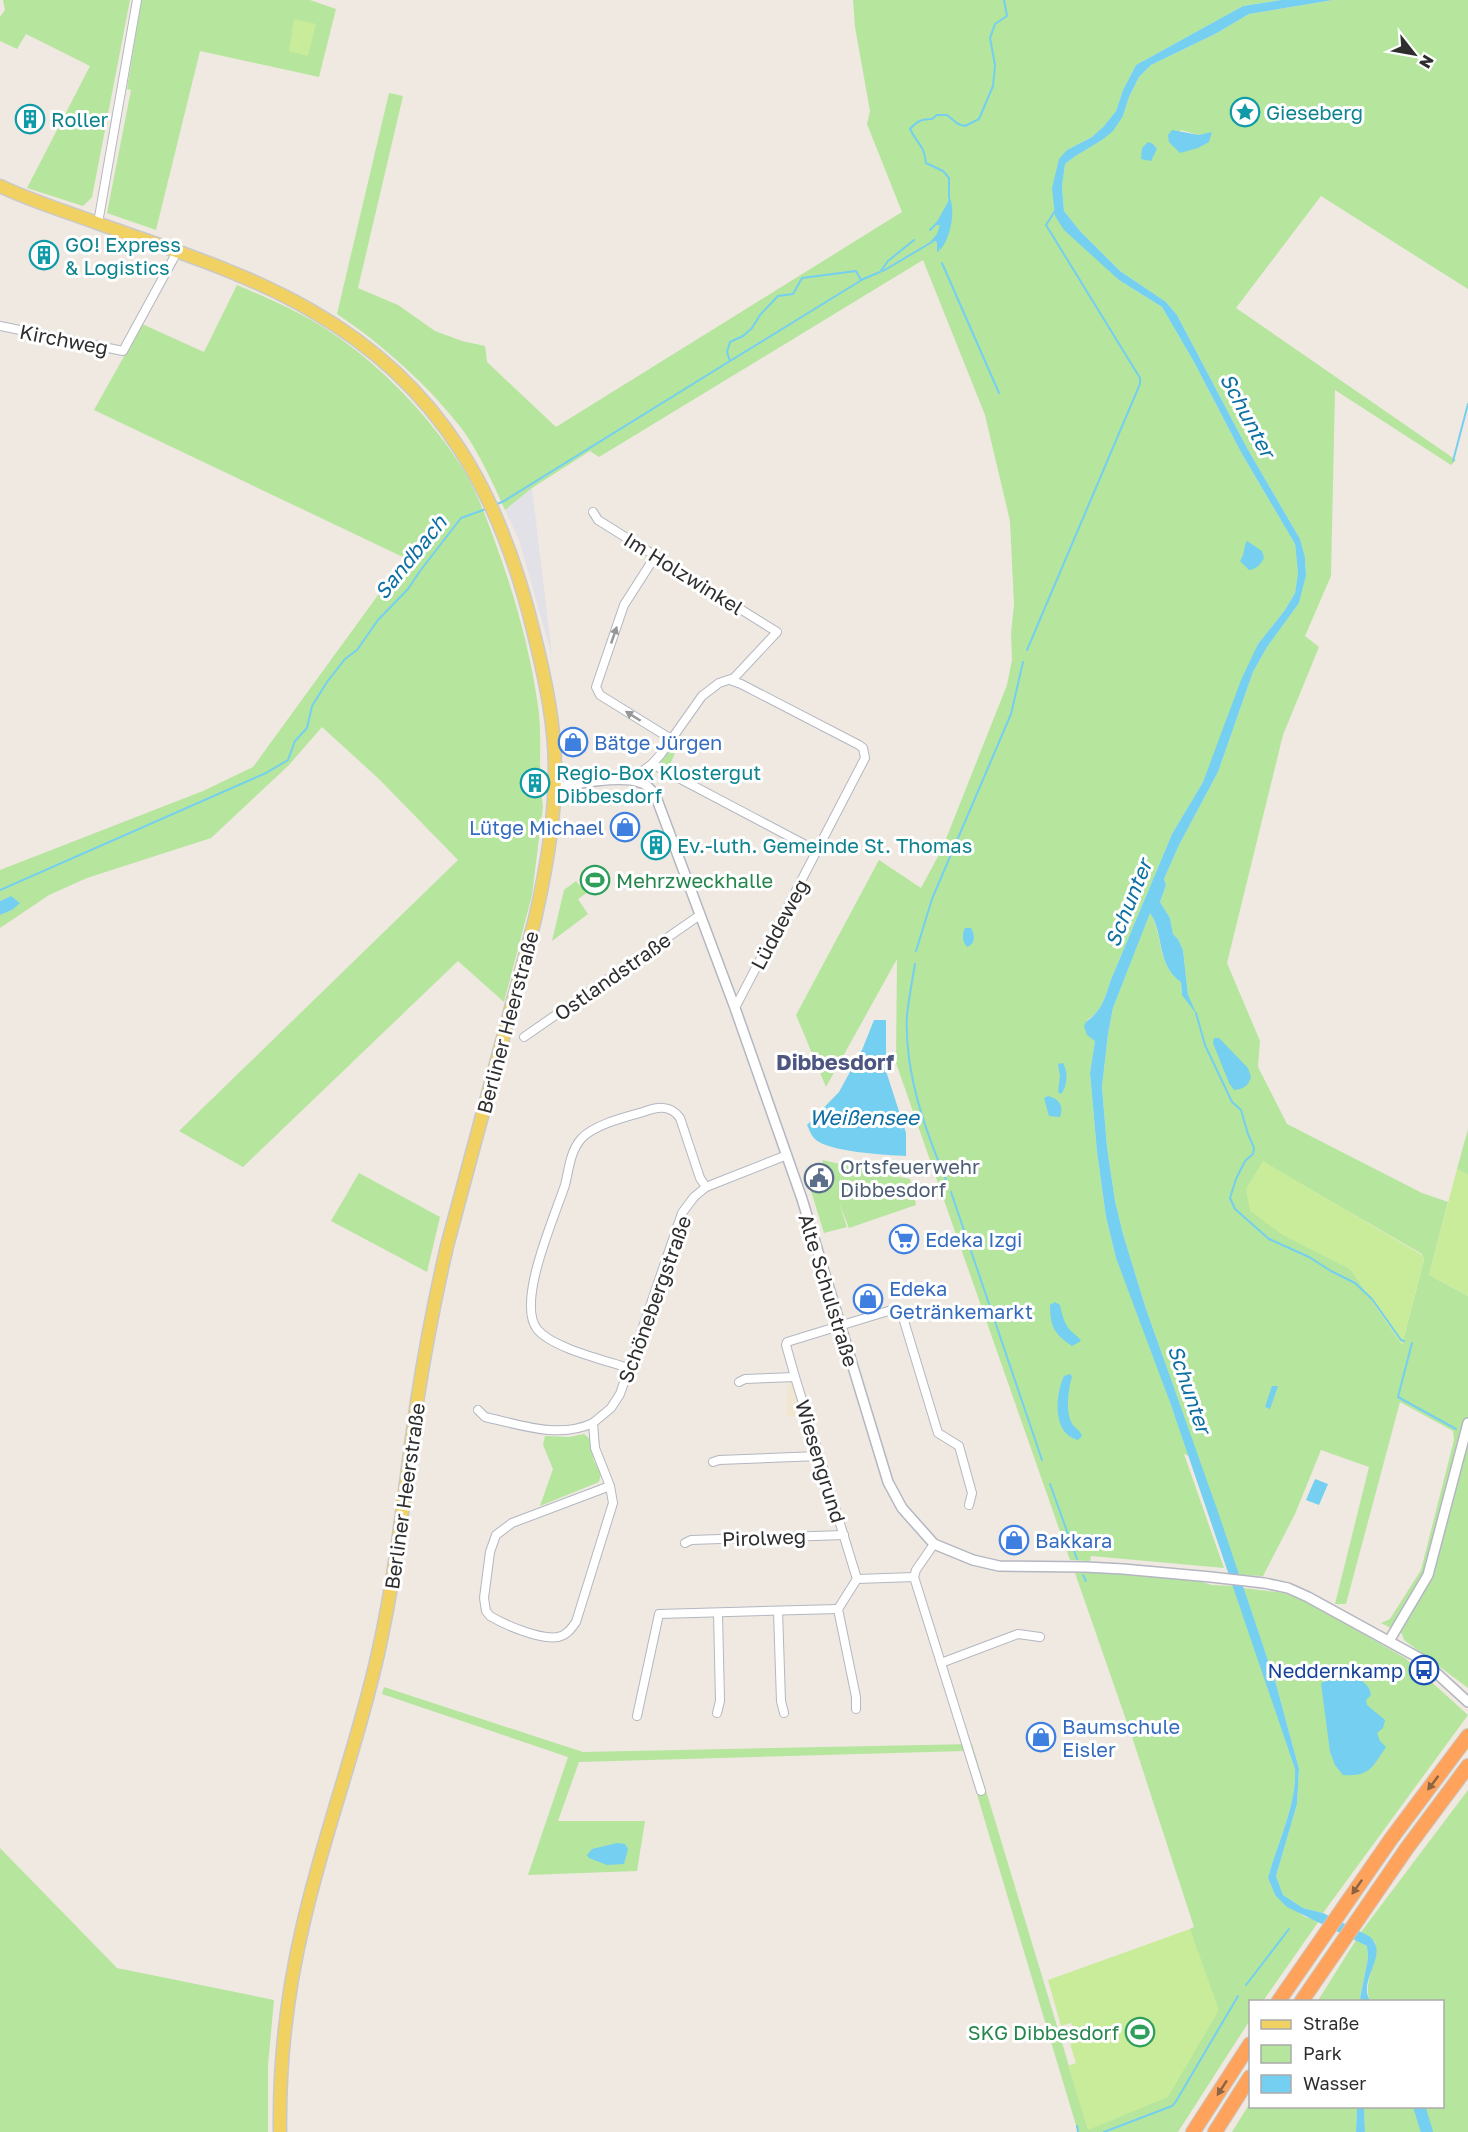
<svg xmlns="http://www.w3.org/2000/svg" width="1468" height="2132" font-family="'Golos Text',sans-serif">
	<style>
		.industrial { fill: #e3e1e8 }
		.education { fill: #f0e6d1 }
		.green { fill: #b6e59e; fill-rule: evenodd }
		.pitch { fill: #c9ec9a }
		.water { fill: #75cff0 }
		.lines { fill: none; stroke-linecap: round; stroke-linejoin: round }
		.stream { stroke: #75cff0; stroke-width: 2 }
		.river { stroke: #75cff0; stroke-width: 12 }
		.minor-casing { stroke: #b4b7c1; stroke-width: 10 }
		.tertiary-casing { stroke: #b4b7c1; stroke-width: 12 }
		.primary-casing { stroke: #c9c9c9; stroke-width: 15 }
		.motorway-casing { stroke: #c9c9c9; stroke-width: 16 }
		.minor { stroke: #fff; stroke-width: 8 }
		.tertiary { stroke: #fff; stroke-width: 9 }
		.primary { stroke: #f2d163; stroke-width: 12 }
		.motorway { stroke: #ffa35c; stroke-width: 14 }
		.oneway { fill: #969696 }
		.oneway2 { fill: #8c6343 }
		.labels { text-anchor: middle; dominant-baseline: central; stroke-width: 6; stroke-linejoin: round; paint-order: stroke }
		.culture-label { font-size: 20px; fill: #0d838f; stroke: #fff; text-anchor: start }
		.street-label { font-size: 20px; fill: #2e2e2e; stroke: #fff }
		.shop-label { font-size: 20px; fill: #366cbe; stroke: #fff; text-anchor: start }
		.leisure-label { font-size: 20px; fill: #27864d; stroke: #fff; text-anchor: start }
		.service-label { font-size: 20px; fill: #4e5e75; stroke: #fff; text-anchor: start }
		.transit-label { font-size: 20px; fill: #164399; stroke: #fff; text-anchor: end }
		.water-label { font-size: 21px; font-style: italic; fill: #0d6fa3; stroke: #fff }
		.quarter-label { font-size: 22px; font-weight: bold; fill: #4d5680; stroke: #fff }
	</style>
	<rect width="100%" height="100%" fill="#efe9e1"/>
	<polygon class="industrial" points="532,488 552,656 519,540 505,510"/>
	<polygon class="education" points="788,1381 792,1381 802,1416 786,1416"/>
	<g class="green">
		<polygon points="3,0 130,0 92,197 83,206 27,188 90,66 26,34 17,49 0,41 0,17 5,10"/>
		<polygon points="141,0 310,0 336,9 319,77 200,51 156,230 107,213 131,90 127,89"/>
		<path d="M853,0H1281L1243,6L1136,65L1123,90L1116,111L1104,126L1092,137L1067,150L1055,216L1119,280L1162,307L1194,362L1242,454L1295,544L1298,573L1295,593L1285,610L1258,644L1203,782L1172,834L1110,982C1105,998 1101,1012 1087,1020L1095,1041L1090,1073L1097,1152L1106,1217L1116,1258L1151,1348L1189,1456L1184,1454L1224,1568L1091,1556L1090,1561L1070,1560L896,1063L897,959L826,1087L796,1015L879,860L921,888L942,849L1007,685L1012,660L1011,633L1014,605L1010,521L985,415L923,260L599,457L590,451L532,488L505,510C495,487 477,449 462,429C428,385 383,345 337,314L389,93L403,96L358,288L398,305L435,331L462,341L485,346L487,362L556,427L902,212L867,124L870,111L855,27Z"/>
		<path d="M1333,0H1468V289L1321,196L1236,308L1456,460L1451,465L1335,390L1331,576L1305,636L1319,647L1283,735L1227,963L1260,1041L1258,1067L1287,1124L1422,1193L1448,1202L1429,1275L1468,1296V1688L1404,1640L1402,1634L1381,1623L1390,1619L1421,1570L1454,1440L1453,1431L1400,1402L1346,1604H1335L1369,1467L1321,1450L1295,1514L1263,1576L1239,1575L1146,1309L1123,1234L1115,1201L1107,1147L1102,1087L1108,1034L1113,1008L1150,912C1163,934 1157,966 1181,982L1182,995H1188L1183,950L1178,939L1173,934L1170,918L1160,902L1166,885L1164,879L1179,845L1218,772L1253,672L1267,647L1299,603L1306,576L1305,557L1300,539L1247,448L1177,315L1166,302L1120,271L1080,231L1064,211L1062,187L1065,164L1074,157L1102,140L1123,116L1129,97L1139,77L1151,65L1217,33L1249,14ZM1180,130L1199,135L1212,133L1180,153ZM1263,1162L1422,1254L1424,1260L1402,1345L1351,1270Z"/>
		<path d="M237,285C272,300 307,315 338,337C388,372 433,421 465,472C477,493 486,517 494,539C514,593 530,649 538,706C543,739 537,773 543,806L532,895L504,1002L458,961L243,1167L179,1131L458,860L379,779L322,727L288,766L211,838L87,878L49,895L0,928V915L12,910L11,896L0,901V870L203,791L253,767L405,558L94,410L142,324L204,352Z"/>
		<polygon points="667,750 675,753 669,767 673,770 672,773 661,764 662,758"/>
		<polygon points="576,881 580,886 585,882 591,890 578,899 588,914 552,941 564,890"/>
		<polygon points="1468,1129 1468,1175 1457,1169"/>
		<polygon points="822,1160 910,1179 916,1205 849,1228 839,1203 847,1227 824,1233 811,1191 831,1184"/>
		<polygon points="359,1173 440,1217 427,1272 331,1221"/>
		<polygon points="584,1434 590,1439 594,1461 601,1474 599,1482 540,1506 553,1469 543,1445 545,1436 569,1437"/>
		<path d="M1101,1572L1198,1581L1212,1585L1234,1586L1295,1769C1297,1804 1277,1844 1268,1878L1275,1895L1305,1917L1319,1921L1263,2001L1250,2002V2020L1178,2132H1078L964,1751L579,1762L558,1821H645L637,1871L528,1875L568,1757L382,1694L384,1687L583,1752L972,1744L1088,2129L1190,1929L1194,1927L1132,1737L1075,1573Z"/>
		<polygon points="1243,1588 1284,1593 1311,1604 1405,1658 1468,1715 1323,1913 1303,1908 1283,1895 1276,1876 1297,1804 1299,1769 1276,1684"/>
		<path d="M1468,1790V2132H1365L1364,2107L1442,2106V2002L1370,2001C1362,1982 1379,1962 1375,1942L1361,1932Z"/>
		<polygon points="0,1848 117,1968 274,2000 268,2065 268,2132 0,2132"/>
		<polygon points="1356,1940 1367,1946 1368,1958 1360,1997 1363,2001 1317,2002"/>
		<polygon points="1250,2103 1250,2106 1357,2107 1356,2132 1232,2132"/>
	</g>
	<g class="pitch">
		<polygon points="294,19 316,24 308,56 289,51"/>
		<polygon points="1263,1161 1422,1255 1424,1260 1402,1345 1351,1270 1283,1235 1250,1211 1246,1189"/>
		<polygon points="1457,1169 1468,1175 1468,1296 1429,1275"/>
		<polygon points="1190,1929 1219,2010 1168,2097 1088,2130 1068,2066 1076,2063 1070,2044 1077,2042 1071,2023 1061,2026 1048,1980"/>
	</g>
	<g class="water">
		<path d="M1281,0H1333L1249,14L1217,33L1151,65L1139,77L1129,97L1123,116L1113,131L1102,140L1074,157L1065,164L1062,187L1064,211L1080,231L1120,271L1166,302L1177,315L1247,448L1300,539L1305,557L1306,576L1299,603L1267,647L1253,672L1218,772L1179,845L1164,879L1166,885L1160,902L1170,918L1173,934L1178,939L1183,950L1188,995L1197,1015L1182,995L1181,982C1156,965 1164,932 1150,913L1113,1008L1108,1034L1102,1087L1107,1147L1115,1201L1123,1234L1146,1309L1217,1509L1276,1684L1299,1769L1297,1804L1276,1876L1283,1895L1303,1908L1323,1913L1369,1936C1388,1952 1365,1972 1367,1992C1367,1995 1369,1998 1370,2001H1363L1360,1998L1368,1958L1367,1946L1287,1907L1275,1895L1268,1878C1277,1844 1297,1804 1295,1769L1171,1405L1116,1258L1106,1217L1097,1152L1090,1073L1095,1041L1087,1035L1084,1026C1087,1019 1090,1020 1094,1015C1103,1006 1106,995 1110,982L1172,834L1203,782L1241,680L1258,644L1285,610L1295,593L1298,573L1295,544L1242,454L1194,362L1162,307L1119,280L1064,230L1055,216L1052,188L1059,159L1067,150L1092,137L1104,126L1116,111L1123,90L1136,65L1243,6Z"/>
		<polygon points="1172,130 1199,135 1212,132 1209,142 1198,148 1180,153 1169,142 1168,135"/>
		<polygon points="1148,142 1153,144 1157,149 1151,161 1141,159 1142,148"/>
		<path d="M949,196C956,208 951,239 940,250L936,241L930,242L937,234L940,225H935L948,202Z"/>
		<path d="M1247,541L1262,551L1264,558C1260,565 1257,569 1249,570L1240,561C1245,554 1243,548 1247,541Z"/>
		<polygon points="11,896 20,903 12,910 0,915 0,901"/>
		<path d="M965,928H971C975,935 976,944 967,947C962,941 962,935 965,928Z"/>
		<path d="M874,1020H886V1071L906,1133V1156C887,1155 825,1152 814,1138C811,1135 809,1129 807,1125L839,1092L862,1050Z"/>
		<path d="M1214,1038H1219L1248,1068L1251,1077C1248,1086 1244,1089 1234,1090L1229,1083L1213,1043Z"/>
		<path d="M1063,1063C1068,1072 1068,1085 1061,1094L1058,1092L1060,1076L1058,1064Z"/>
		<path d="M1048,1096C1059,1099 1064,1105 1060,1117L1049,1116L1044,1098Z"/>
		<path d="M1055,1302L1060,1305C1062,1314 1064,1323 1070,1330C1074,1334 1078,1336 1081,1341L1072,1346C1054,1334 1050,1326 1050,1305Z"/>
		<path d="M1070,1374L1072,1377C1068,1390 1065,1414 1073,1425C1077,1430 1080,1430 1082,1436L1078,1440C1052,1434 1055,1395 1064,1376Z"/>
		<polygon points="1272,1386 1278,1386 1270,1409 1265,1407"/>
		<polygon points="1315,1479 1328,1484 1319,1505 1306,1500"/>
		<path d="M1352,1671C1357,1681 1369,1681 1371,1695L1366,1700L1367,1705L1385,1720L1383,1728L1377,1733L1380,1741L1386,1747C1373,1766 1370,1777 1343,1775L1335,1765L1330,1752L1321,1683Z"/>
		<polygon points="617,1843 625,1844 628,1849 624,1864 607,1865 589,1858 587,1855 592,1849"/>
		<polygon points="1357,2107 1364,2107 1365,2132 1356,2132"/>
	</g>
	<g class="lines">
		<g class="stream">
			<path d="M949,197V178L943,171L926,163C924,144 917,144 910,129C917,121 922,119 932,119L937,115H947L958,124L965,126L979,119L993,86L995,65L990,38L995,24L1007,16L1004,0"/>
			<polyline points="930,230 937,223"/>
			<polyline points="938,251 938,241"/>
			<polyline points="942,263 999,393"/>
			<polyline points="883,271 932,242"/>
			<polyline points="730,361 860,281"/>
			<polyline points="1453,461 1468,404"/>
			<polyline points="495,505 504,501 730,361 727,352 730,342 743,336 752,328 760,315 778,296 793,294 802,278 856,271 861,280 880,272 888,261 914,240"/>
			<polyline points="1027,650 1140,384 1140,378 1046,225 1055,211"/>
			<polyline points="0,890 266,773 288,760 295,741 307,728 312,706 327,682 345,659 357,650 378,620 408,589 420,571 461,518 486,509"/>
			<polyline points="916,951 932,899 1011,714 1023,662"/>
			<path d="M915,964C912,981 909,998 907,1015C904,1072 925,1130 947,1182"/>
			<polyline points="1196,1013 1205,1045 1232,1102 1241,1110 1248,1134 1254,1148 1253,1154 1245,1161 1236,1179 1230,1198 1235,1209 1269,1239 1309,1257 1331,1271 1355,1283 1372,1299 1401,1340 1404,1341"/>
			<polyline points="951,1192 1042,1460"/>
			<polyline points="1412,1343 1398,1397 1456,1429"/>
			<polyline points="1050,1484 1077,1559"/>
			<polyline points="1083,1575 1086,1581"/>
			<polyline points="1246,1985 1289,1929"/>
			<polyline points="1077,2126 1078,2132"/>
			<polyline points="1104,2132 1172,2106 1175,2103 1238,1996"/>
		</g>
		<polyline class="river" points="1419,2106 1427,2132"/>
		<g class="minor-casing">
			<g id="minor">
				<polyline points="98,223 137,0"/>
				<polyline points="0,326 123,351 177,252"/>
				<polyline points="593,512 598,520 777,632 734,678 719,683 702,696 661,754 652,764 637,775 633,780"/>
				<polyline points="656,555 624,605 596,687 600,695 671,739"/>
				<polyline points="730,680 741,684 859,745 863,748 865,758 735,1008"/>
				<polyline points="652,764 817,851"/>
				<polyline points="524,1037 700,915"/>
				<path d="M628,1368C605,1360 552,1348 537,1329C516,1302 555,1216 565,1185C569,1169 570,1152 581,1139C593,1125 625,1117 643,1112C657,1107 670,1104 680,1118L700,1178L706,1187"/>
				<polyline points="739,1382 745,1379 795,1377"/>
				<path d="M478,1410L485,1417C521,1425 559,1439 593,1423"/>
				<polyline points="713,1462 719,1460 819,1456"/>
				<path d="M610,1486L512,1523L496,1535L490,1552L484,1598L486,1611L490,1616C505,1625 540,1640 558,1637C567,1635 571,1629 576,1622L613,1503L610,1486L595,1448L593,1423L611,1408L620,1394L682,1213L694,1197L706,1187L787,1155"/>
				<polyline points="685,1543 691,1540 844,1535"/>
				<polyline points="934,1544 916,1570 914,1577 981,1791"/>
				<polyline points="914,1577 857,1579 795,1377 786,1345 787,1342 898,1308 901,1311 938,1433 959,1446 972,1493 969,1505"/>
				<polyline points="778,1611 781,1701 784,1713"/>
				<polyline points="941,1663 1018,1634 1040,1637"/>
				<polyline points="856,1709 856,1697 838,1609 857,1579"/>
				<polyline points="717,1713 720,1701 718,1613"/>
				<polyline points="637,1716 659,1614 838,1609"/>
			</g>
		</g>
		<g class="tertiary-casing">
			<g id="tertiary">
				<path d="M554,788C573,784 622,775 639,782C647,784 652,790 656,797L735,1008L802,1199L888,1482L902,1508L934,1544L973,1560L999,1566L1086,1567L1123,1569L1211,1577L1264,1583L1288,1588L1308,1597L1421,1659L1468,1702"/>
				<polyline points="1389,1641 1428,1575 1468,1423"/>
			</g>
		</g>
		<g class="primary-casing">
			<path id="primary" d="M0,186C31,201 65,211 97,223C169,249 245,272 312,311C442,385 502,497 535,638C546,682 555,726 555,771C555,821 546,871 535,919L447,1246C435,1298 425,1350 417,1402C405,1485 397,1568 379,1649C359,1742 324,1832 303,1925C287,1993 279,2062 280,2132"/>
		</g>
		<g class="motorway-casing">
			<g id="motorway">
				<polyline points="1278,2002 1391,1839 1468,1736"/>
				<polyline points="1301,2002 1407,1848 1468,1766"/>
				<polyline points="1193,2132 1250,2044"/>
				<polyline points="1215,2132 1250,2077"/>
			</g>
		</g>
		<use href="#minor" class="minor"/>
		<use href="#tertiary" class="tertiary"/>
		<use href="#primary" class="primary"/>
		<use href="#motorway" class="motorway"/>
	</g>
	<defs><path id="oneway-solid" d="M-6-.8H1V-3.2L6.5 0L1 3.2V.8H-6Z" transform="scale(1.5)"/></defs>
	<g class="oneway">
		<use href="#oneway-solid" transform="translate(614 635) rotate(-71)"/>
		<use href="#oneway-solid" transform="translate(633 716) rotate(-148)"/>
	</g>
	<g class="oneway2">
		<use href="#oneway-solid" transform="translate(1433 1783) rotate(127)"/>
		<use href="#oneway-solid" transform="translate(1357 1887) rotate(125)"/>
		<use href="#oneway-solid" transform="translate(1222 2088) rotate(123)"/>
	</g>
	<defs>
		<g id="sight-ring" transform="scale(1.5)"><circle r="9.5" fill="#fff" stroke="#0f9aa8" stroke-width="1.5"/><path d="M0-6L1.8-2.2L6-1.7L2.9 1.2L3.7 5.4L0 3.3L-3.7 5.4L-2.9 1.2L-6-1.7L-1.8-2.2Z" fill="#0f9aa8"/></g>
		<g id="building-ring" transform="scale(1.5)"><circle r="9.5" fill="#fff" stroke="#0f9aa8" stroke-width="1.5"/><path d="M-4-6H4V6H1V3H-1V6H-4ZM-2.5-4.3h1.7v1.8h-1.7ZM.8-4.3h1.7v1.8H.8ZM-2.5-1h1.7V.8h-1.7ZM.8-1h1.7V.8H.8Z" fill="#0f9aa8"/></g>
		<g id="shop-ring" transform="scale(1.5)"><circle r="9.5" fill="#fff" stroke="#3f7fe0" stroke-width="1.5"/><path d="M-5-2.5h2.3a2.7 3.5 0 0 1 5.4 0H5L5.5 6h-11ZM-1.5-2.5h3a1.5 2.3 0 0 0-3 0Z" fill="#3f7fe0"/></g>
		<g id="stadium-ring" transform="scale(1.5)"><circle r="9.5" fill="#fff" stroke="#2e9e5b" stroke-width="1.5"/><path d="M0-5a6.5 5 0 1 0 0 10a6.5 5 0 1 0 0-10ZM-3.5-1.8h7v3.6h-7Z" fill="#2e9e5b"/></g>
		<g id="civic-ring" transform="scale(1.5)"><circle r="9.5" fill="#fff" stroke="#5c6f8a" stroke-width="1.5"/><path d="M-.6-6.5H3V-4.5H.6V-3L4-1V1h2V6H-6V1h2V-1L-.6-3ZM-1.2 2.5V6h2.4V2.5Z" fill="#5c6f8a"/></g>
		<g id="supermarket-ring" transform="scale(1.5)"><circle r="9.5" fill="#fff" stroke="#3f7fe0" stroke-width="1.5"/><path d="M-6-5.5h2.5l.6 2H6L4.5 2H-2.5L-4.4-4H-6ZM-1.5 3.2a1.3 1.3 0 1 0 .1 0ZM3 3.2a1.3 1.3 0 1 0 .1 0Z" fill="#3f7fe0"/></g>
		<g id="bus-ring" transform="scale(1.5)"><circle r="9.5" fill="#fff" stroke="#1a4fb4" stroke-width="1.5"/><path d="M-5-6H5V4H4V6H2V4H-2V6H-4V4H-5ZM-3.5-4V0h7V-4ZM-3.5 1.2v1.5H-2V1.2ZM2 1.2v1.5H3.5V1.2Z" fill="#1a4fb4"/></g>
	</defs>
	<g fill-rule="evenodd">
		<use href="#sight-ring" x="1245" y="112"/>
		<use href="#building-ring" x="30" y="119"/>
		<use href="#building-ring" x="44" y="255"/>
		<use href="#shop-ring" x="573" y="742"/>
		<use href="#building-ring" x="535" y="783"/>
		<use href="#shop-ring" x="625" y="827"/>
		<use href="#building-ring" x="656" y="845"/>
		<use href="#stadium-ring" x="595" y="880"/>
		<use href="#civic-ring" x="819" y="1178"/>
		<use href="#supermarket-ring" x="904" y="1239"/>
		<use href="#shop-ring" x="868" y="1299"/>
		<use href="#shop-ring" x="1014" y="1540"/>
		<use href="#bus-ring" x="1424" y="1670"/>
		<use href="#shop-ring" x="1041" y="1737"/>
		<use href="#stadium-ring" x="1140" y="2032"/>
	</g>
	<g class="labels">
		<g class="culture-label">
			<text x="1266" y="112">Gieseberg</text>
			<text x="51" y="119">Roller</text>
			<text x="65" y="244">GO! Express<tspan x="65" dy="23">&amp; Logistics</tspan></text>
			<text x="556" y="772">Regio-Box Klostergut<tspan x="556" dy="23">Dibbesdorf</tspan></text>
			<text x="677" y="845">Ev.-luth. Gemeinde St. Thomas</text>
		</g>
		<g class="street-label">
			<text transform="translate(64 339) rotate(11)">Kirchweg</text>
			<text transform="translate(684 573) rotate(32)">Im Holzwinkel</text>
			<text transform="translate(779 924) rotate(-62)">Lüddeweg</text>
			<text transform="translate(612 976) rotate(-35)">Ostlandstraße</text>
			<text transform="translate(507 1022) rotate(-75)">Berliner Heerstraße</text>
			<text transform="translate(829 1290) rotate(73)">Alte Schulstraße</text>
			<text transform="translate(654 1299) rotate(-70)">Schönebergstraße</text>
			<text transform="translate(821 1461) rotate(73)">Wiesengrund</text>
			<text transform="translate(404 1496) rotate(-82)">Berliner Heerstraße</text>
			<text transform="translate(764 1537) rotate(-2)">Pirolweg</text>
		</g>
		<g class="shop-label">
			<text x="594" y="742">Bätge Jürgen</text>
			<text x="604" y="827" text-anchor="end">Lütge Michael</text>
			<text x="925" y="1239">Edeka Izgi</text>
			<text x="889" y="1288">Edeka<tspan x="889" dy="23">Getränkemarkt</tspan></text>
			<text x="1035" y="1540">Bakkara</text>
			<text x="1062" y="1726">Baumschule<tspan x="1062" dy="23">Eisler</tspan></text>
		</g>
		<g class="leisure-label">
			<text x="616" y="880">Mehrzweckhalle</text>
			<text x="1119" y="2032" text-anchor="end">SKG Dibbesdorf</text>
		</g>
		<g class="service-label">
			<text x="840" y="1166">Ortsfeuerwehr<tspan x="840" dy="23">Dibbesdorf</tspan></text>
		</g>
		<g class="transit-label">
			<text x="1403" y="1670">Neddernkamp</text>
		</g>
		<g class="water-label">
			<text transform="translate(1248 415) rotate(62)">Schunter</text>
			<text transform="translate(410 557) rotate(-51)">Sandbach</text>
			<text transform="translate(1128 903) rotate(-68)">Schunter</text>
			<text x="864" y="1117">Weißensee</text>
			<text transform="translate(1190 1389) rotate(71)">Schunter</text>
		</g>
		<g class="quarter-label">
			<text x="835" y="1061">Dibbesdorf</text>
		</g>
	</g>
	<rect x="1249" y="2000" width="195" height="108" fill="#ffffff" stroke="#ababab" stroke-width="1.5"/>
	<rect x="1261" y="2020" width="30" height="9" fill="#f2d163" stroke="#ababab" stroke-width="1.5"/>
	<text x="1303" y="2030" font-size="18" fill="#2e2e2e">Straße</text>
	<rect x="1261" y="2045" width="30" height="18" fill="#b6e59e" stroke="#ababab" stroke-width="1.5"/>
	<text x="1303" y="2060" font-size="18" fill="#2e2e2e">Park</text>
	<rect x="1261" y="2075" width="30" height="18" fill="#75cff0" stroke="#ababab" stroke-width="1.5"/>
	<text x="1303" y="2090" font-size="18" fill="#2e2e2e">Wasser</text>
	<g transform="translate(1414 54) rotate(121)" stroke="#ffffff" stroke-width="4.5" paint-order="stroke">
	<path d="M0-4.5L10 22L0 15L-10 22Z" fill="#2e2e2e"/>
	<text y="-9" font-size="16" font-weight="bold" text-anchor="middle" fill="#2e2e2e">N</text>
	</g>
</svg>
